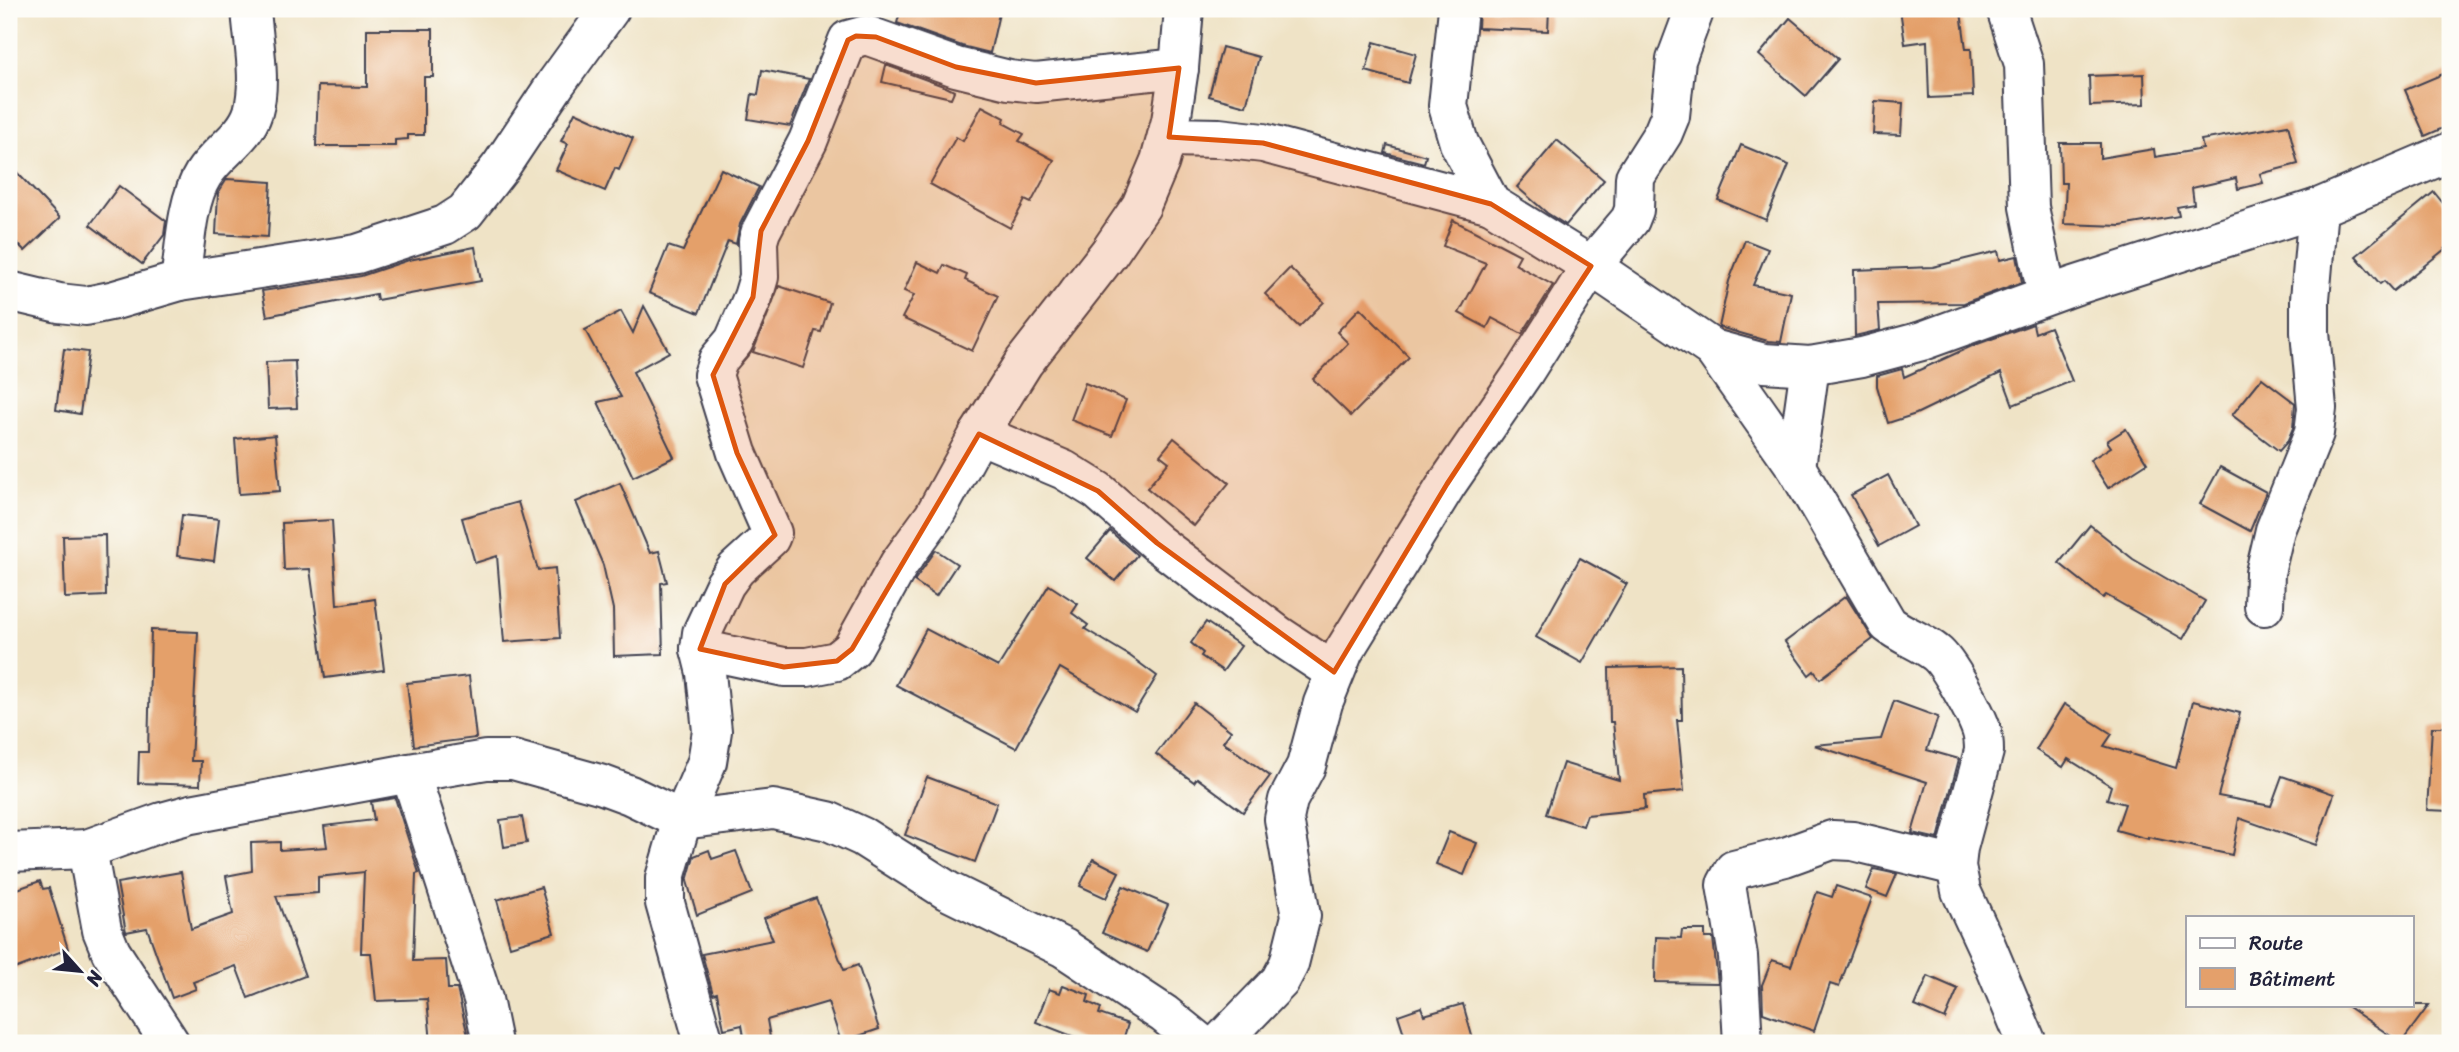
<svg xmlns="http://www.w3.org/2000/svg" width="2459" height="1052" font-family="Sriracha,sans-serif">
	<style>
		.building { fill: #e4a06b }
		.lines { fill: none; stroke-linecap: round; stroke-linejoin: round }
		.minor-casing { stroke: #413f50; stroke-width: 42 }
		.minor { stroke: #fff; stroke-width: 38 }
		.marked { fill: #de560e; fill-opacity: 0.2; stroke: #de560e; stroke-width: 5; stroke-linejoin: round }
	</style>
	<rect width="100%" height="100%" fill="#fdfcf7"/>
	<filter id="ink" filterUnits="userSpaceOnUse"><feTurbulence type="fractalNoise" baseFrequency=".0143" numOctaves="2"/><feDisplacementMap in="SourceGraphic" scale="14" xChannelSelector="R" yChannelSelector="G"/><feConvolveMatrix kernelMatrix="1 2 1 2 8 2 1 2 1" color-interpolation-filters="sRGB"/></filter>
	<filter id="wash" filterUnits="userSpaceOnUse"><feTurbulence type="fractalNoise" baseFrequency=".00686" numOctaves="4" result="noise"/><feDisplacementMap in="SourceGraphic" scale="28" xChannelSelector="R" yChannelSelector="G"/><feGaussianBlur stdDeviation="1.57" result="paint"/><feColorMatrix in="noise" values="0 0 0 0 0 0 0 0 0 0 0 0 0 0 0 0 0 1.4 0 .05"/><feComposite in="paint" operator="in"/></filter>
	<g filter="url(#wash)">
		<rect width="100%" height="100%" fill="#efe3c6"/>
		<g id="blocks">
			<g class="building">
				<polygon points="901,9 1000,9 990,53 962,46 897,23"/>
				<polygon points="1479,9 1549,9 1548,31 1478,28"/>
				<polygon points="1900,9 1955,9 1955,13 1961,12 1966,49 1971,49 1973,96 1929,98 1927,41 1905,44"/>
				<polygon points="1790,18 1838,59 1806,96 1759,55"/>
				<polygon points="367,29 433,29 433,77 424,77 424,135 408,135 408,139 395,140 395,146 316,146 318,86 367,87"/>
				<polygon points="1374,42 1416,54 1408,83 1366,71"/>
				<polygon points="1222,47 1259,57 1246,106 1209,96"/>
				<polygon points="886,65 946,87 954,91 951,98 882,82"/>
				<polygon points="762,70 809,79 790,126 748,119 752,94 758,95"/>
				<polygon points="2450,71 2450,125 2425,136 2405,90"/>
				<polygon points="2144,74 2145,104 2090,106 2089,76"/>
				<polygon points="1875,101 1903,103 1901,135 1873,134"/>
				<polygon points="982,106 1005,118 1003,123 1024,134 1019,141 1054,160 1031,203 1025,200 1010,228 930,184 956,137 963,141"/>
				<polygon points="575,112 633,138 619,170 615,168 605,191 556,170 568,144 561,141"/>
				<polygon points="2288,125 2298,164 2260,174 2263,183 2238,189 2236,178 2192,188 2194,204 2177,207 2179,216 2121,226 2064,224 2066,183 2061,183 2060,143 2100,143 2100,158 2154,149 2155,157 2203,149 2201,140"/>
				<polygon points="1557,140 1604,180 1566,225 1547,213 1517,187"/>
				<polygon points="1387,145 1426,156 1424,163 1385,153"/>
				<polygon points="1741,145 1789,165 1766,220 1718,200"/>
				<polygon points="9,164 60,218 25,251 9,235"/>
				<polygon points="721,169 759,187 740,224 736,244 728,241 699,313 649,293 668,246 683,251"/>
				<polygon points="227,179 271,182 268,237 216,234 218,193"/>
				<polygon points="119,186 166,221 164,235 142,264 90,225"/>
				<polygon points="2434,192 2450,212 2450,245 2393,291 2384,281 2380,284 2356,256"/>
				<polygon points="1453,220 1520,255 1515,264 1553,285 1522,334 1492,318 1487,328 1459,313 1486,263 1443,246"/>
				<polygon points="1745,240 1768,249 1753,285 1791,293 1781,342 1768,341 1719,327 1729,281"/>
				<polygon points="475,247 481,281 377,300 376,294 267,316 262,291 361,276 409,260"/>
				<polygon points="1998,251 2000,260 2017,256 2022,282 1964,303 1878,304 1880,330 1855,336 1854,270 1933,267"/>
				<polygon points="917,262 940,273 944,265 967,275 965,280 998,296 972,351 902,318 914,295 904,291"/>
				<polygon points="1290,268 1324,302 1299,327 1265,294"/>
				<polygon points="779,286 830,303 821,332 815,331 803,368 753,352"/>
				<polygon points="644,306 669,352 633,372 674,457 633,477 598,402 621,397 585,330 621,311 633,333"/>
				<polygon points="1360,308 1409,357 1351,416 1313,379 1348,343 1337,332"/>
				<polygon points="2033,324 2035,333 2050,327 2072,381 2013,405 2001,373 1916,414 1888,423 1877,386 1877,376 1902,369 1904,377 1972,346"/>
				<polygon points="64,349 88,352 80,414 56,410"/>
				<polygon points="295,361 297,408 268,409 266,362"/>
				<polygon points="2262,378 2295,403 2293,428 2287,442 2279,451 2232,415"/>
				<polygon points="1085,383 1126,400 1112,436 1071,420"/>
				<polygon points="2126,429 2147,463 2108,488 2090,460 2111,447 2107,441"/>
				<polygon points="275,435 280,491 239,494 235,439"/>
				<polygon points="1174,438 1229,483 1194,526 1147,488 1169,462 1160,455"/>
				<polygon points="2220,467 2266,492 2250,531 2200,504"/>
				<polygon points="1888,475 1915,526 1879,546 1851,495"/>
				<polygon points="620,483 650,553 659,551 667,582 661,583 663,654 614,656 613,609 603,565 576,502"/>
				<polygon points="518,502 538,570 555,568 560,638 504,642 497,556 475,563 462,518"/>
				<polygon points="182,515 219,519 214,561 177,556"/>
				<polygon points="332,520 337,605 375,599 384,670 325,678 310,569 284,570 282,523"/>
				<polygon points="2090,525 2133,559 2205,601 2183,639 2106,595 2103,598 2059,563"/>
				<polygon points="1110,531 1137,555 1115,581 1087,558"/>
				<polygon points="105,535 106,596 65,598 63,536"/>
				<polygon points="936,550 957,564 936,596 914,581"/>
				<polygon points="1580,558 1627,584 1582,663 1536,637"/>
				<polygon points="1049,585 1078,604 1072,613 1088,625 1085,629 1130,656 1157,676 1135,712 1060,668 1016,748 896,685 926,629 998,667"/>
				<polygon points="1846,596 1873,639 1820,679 1814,671 1809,675 1785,642"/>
				<polygon points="1206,622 1241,646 1223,671 1201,656 1203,653 1191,643"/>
				<polygon points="151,630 198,632 191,761 201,761 200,785 138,783 139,752 148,752"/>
				<polygon points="1681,666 1682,720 1677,720 1684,791 1644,795 1645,809 1587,815 1583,826 1546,814 1563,763 1619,780 1613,722 1610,722 1609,668"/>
				<polygon points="469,676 476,738 414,746 407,683"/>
				<polygon points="1894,701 1938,717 1927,750 1959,759 1938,839 1912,833 1927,782 1814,745 1881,739"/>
				<polygon points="2193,701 2240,713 2218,796 2271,806 2282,776 2334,794 2316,845 2239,818 2232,855 2148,837 2148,839 2116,830 2125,804 2107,799 2111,786 2068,759 2063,767 2036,750 2064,704 2112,734 2104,746 2176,768"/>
				<polygon points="1194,703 1231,731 1223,742 1270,776 1243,812 1197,778 1194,782 1156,754"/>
				<polygon points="2432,727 2450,727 2450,811 2427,810"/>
				<polygon points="927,777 997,803 975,862 905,835"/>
				<polygon points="395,798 419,873 416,874 413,961 446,960 448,989 457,989 468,1036 451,1038 452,1043 431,1043 427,999 376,1001 371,953 361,953 364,872 318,877 318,893 276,896 305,976 248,998 236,966 193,982 196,989 172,998 147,928 126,932 117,883 181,872 191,929 233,914 226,876 252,871 251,843 280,842 280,850 327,847 324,826 374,820 371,802"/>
				<polygon points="522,817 527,843 504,847 500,820"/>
				<polygon points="1449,832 1477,843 1464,875 1436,864"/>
				<polygon points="709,850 712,859 736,851 752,893 697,915 687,881 694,856"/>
				<polygon points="1093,859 1119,872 1106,898 1080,886"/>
				<polygon points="1874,869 1897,874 1887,897 1866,889"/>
				<polygon points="40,881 43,889 49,888 68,949 9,971 9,892"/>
				<polygon points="1123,886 1168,905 1147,952 1102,933"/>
				<polygon points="1836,886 1872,898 1839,987 1830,984 1814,1031 1763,1013 1762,985 1772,960 1791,966 1817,892 1832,897"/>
				<polygon points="541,887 554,933 510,946 497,900"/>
				<polygon points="816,898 844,970 858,965 879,1029 841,1042 828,1002 767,1020 770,1037 745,1042 742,1025 724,1029 717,993 713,994 702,954 773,940 764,918"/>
				<polygon points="1682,930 1705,930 1705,938 1713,938 1718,983 1655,982 1656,937 1681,938"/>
				<polygon points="1928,976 1958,989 1945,1019 1915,1006"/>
				<polygon points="1063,985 1089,995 1087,1002 1101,1008 1099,1014 1128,1024 1122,1043 1090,1043 1036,1022 1049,989 1060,993"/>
				<polygon points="1463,1004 1474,1043 1407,1043 1398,1015 1421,1007 1424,1015"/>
				<polygon points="2345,1005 2429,1005 2401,1043"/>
			</g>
		</g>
	</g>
	<g filter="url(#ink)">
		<use href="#blocks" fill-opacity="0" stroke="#413f50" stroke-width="2"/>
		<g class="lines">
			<g class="minor-casing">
				<g id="minor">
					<polyline points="1458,9 1448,106 1459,143 1491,204 1591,266 1713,349 1764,363 1810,366 1862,357 1922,341 2074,286 2318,208 2450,152"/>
					<polyline points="2006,9 2024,64 2029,207 2047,295"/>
					<polyline points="1167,137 1219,138 1263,143 1491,204"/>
					<path d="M180,281C185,250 186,202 203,175C217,152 245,138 253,112C262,80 253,41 251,9"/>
					<polyline points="9,291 59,303 86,306 115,300 180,281 357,254 445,225 465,212 501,166 557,82 610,9"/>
					<path d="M1713,349L1796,467L1888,624C1903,636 1921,641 1936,653C1948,662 1976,714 1981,729C1984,737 1984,744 1984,751L1958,848L1956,866L1961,891L1986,945L2027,1043"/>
					<polyline points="979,434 1064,470 1098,491 1157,543 1278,635 1334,672"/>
					<polyline points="1796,467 1810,366"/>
					<polyline points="2264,606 2265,573 2275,530 2314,433 2317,408 2310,332 2310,299 2318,208"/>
					<polyline points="700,649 784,667 807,667 837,661 852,649 899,564 934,516 979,434 1024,362 1109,253 1141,206 1160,161 1171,121 1179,68 1184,9"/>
					<polyline points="410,773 483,999 492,1043"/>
					<polyline points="87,849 102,930 111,952 170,1043"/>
					<polyline points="9,852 87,849 162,822 191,814 410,773 486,760 513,760 603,785 630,795 682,820 773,809 828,821 863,837 948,891 1064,948 1164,1014 1200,1043"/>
					<polyline points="704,1043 665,903 665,878 682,820 707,762 712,731 706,673 700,649 702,633 725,584 736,569 770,538 772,533 737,453 713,375 718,360 734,341 753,297 759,277 758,241 761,231 808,141 848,40 866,35 956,67 1009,80 1036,83 1179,68"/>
					<polyline points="1220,1043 1280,981 1289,964 1301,916 1284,819 1288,800 1306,766 1323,703 1344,651 1447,484 1524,372 1591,266 1630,220 1634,210 1635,177 1663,133 1670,116 1676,60 1695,9"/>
					<polyline points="1743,1043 1738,956 1726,885 1734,870 1785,857 1832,840 1853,841 1956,866"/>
				</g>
			</g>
			<use href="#minor" class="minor"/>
		</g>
	</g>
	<path class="marked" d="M856,36L876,37L956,67L1036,83L1179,68L1169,137L1263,143L1491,204L1591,266L1447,484L1334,672L1157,543L1098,491L979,434L852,649L837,661L784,667L700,649L725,584L775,535L737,453L713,375L753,297L761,231L808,141L848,40Z"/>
	<rect width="2459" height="1052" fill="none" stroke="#fdfcf7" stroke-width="35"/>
	<rect x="2186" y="916" width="228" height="91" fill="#fdfcf7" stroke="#a5a5ac" stroke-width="2"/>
	<rect x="2200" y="938" width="35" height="10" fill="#ffffff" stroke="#a5a5ac" stroke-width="2"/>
	<text x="2249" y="950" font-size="21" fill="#22223b">Route</text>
	<rect x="2200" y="968" width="35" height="21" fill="#e4a06b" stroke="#a5a5ac" stroke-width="2"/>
	<text x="2249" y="986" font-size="21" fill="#22223b">Bâtiment</text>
	<g transform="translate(80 971) rotate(117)" stroke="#fdfcf7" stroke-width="5" paint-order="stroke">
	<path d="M0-5L12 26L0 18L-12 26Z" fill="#22223b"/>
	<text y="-10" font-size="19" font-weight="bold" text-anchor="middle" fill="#22223b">N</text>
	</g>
</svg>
